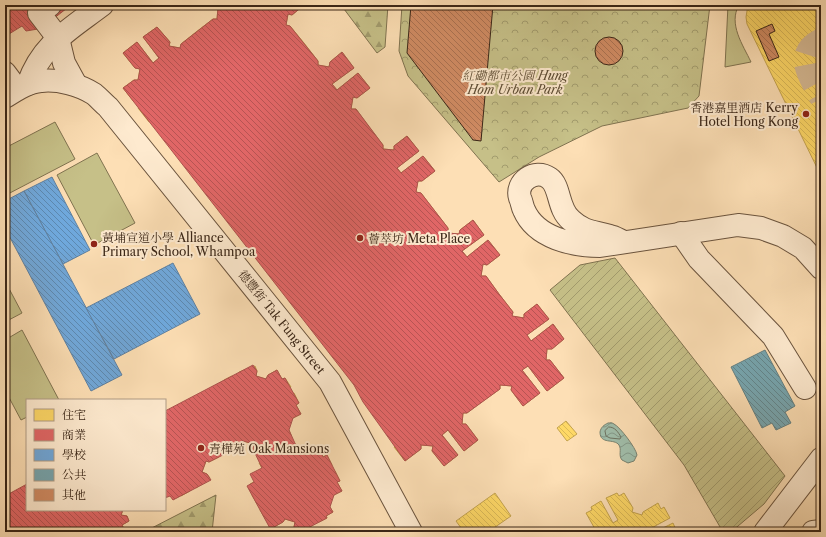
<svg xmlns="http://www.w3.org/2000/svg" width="826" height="537" font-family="'Libre Caslon Text','Noto Serif TC',serif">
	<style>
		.grass { fill: #c6c088; stroke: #807350 }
		.forest { fill: url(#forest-firs); stroke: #807350 }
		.park { fill: url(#park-crowns); stroke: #807350 }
		.garden { fill: url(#garden-furrows); stroke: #807350 }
		.water { fill: url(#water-waves); stroke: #77816f }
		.homes { fill: url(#homes-back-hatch); stroke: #c4a34e }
		.shops { fill: url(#shops-back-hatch); stroke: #ae534e }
		.schools { fill: url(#schools-back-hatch); stroke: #5f81a1 }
		.public { fill: url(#public-back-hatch); stroke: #647f81 }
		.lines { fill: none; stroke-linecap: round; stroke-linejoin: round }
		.shore { stroke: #6d7260; stroke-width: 1 }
		.building { fill: url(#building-back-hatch); stroke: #3a2617 }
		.minor-tunnel { stroke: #d6ba95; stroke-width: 22; stroke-dasharray: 22 11; stroke-linecap: butt }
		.minor-casing { stroke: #6b543e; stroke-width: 24 }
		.minor { stroke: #feeacf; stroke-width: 22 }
		.poi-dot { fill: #8f2418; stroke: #feeacf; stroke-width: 1.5 }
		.labels { text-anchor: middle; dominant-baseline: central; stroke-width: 4; stroke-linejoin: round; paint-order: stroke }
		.park-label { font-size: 12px; font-style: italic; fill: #5d4c33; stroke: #feeacf }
		.poi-label { font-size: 12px; fill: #3a2617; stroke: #feeacf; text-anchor: start }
		.street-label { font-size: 12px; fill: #3a2617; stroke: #feeacf }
	</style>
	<defs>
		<pattern id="forest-firs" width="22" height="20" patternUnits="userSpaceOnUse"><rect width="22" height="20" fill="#c6c088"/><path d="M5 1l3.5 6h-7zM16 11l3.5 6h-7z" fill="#a29c6e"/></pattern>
		<pattern id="park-crowns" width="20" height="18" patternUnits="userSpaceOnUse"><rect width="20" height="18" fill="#c6c088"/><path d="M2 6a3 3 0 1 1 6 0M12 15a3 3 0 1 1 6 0" fill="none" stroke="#a29c6e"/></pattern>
		<pattern id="garden-furrows" width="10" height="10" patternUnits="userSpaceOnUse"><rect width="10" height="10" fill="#c6c088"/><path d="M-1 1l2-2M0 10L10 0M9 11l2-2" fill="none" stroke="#a29c6e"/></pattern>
		<pattern id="water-waves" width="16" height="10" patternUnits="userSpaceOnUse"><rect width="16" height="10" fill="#a0bdaa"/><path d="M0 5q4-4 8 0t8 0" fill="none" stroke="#839989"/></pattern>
		<pattern id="homes-back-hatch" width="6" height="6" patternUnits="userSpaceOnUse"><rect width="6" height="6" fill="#ffd966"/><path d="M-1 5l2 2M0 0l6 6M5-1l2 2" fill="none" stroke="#dbba58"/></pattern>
		<pattern id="shops-back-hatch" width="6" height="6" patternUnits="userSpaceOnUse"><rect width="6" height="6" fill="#e06666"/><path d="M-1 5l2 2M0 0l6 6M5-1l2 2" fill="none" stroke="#b75453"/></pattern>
		<pattern id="schools-back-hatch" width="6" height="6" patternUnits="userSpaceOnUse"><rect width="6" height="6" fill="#6fa8dc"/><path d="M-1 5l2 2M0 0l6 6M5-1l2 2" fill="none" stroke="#5c89b1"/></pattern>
		<pattern id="public-back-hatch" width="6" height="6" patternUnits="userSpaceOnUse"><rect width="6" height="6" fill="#76a5af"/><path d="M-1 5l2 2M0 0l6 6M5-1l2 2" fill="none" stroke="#62868d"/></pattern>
		<pattern id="building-back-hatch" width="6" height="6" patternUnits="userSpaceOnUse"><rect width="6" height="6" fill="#d08b63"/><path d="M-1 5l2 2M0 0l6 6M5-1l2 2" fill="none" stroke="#aa7151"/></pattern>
	</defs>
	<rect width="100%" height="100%" fill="#fddfb5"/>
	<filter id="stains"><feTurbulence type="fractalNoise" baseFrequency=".005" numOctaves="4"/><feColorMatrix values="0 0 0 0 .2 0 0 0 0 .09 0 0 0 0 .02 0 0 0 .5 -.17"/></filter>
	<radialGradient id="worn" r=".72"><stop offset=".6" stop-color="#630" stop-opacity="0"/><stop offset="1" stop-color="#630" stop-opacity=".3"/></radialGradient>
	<g class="grass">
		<path d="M728,5H739C728,24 743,45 751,62L725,67Z"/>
		<polygon points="55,122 75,159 6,195 5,193 5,148"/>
		<polygon points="97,153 135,223 94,245 57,175"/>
		<polygon points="5,281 22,313 5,322"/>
		<polygon points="22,330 59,400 27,400 27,417 21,420 5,390 5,340"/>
	</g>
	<g class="forest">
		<polygon points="341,5 388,5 385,47 377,53"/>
		<polygon points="216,495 212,532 144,532"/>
	</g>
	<polygon class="park" points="402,5 710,5 699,96 688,108 602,126 539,157 499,182 408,76 399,51"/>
	<polygon class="garden" points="615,258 785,476 764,504 731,532 723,532 684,465 550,290 580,265"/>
	<path class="water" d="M608,423C611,423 611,422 614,424C620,427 636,448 637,455L634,461L628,463L622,460C618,455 622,450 619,445C614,438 600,445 600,432C601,427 604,425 608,423Z"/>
	<g class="homes">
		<polygon points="212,5 271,5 272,6 273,5 304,5 292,15 288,14 286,25 290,26 304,43 288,56 268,31 263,36 280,58 264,71 252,56 252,52 241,50 240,54 227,64 216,49 237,32 232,26 207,46 196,32 213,19 217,19 218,8 214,7"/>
		<polygon points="748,5 821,5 821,176 747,24 746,17"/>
		<polygon points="157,27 170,42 169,46 180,48 181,44 196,32 207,46 183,65 187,70 207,55 218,68 205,78 201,78 200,89 204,90 214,103 202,112 185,91 179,95 196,117 183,127 173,114 173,109 162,108 162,112 149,122 138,108 158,93 154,87 134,102 123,88 134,80 138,80 140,69 135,68 123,53 137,42 153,63 159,58 143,37"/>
		<polygon points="304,43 318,61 318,65 329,67 330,62 342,52 354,68 332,84 337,90 358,73 370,88 357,98 353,97 351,109 356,109 369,127 353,140 333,115 327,119 345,142 328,155 316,139 317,135 305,134 305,138 292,148 280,133 302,116 297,110 276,126 265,112 278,102 282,103 283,92 279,91 267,76 284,63 302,85 307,81 288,56"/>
		<polygon points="369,127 383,145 383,149 394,150 394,146 407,136 419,151 397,168 401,173 423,156 435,171 422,181 418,181 416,192 421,193 434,210 418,223 398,198 393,202 410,225 394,238 381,223 382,219 371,217 370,221 357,231 346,216 367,200 362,193 341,210 330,196 343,186 347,186 348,175 344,175 332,159 349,146 366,169 372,165 353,140"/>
		<polygon points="287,194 299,209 299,213 310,215 311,211 326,199 337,213 313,231 317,237 341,218 352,232 335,245 331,245 330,256 334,256 344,269 331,279 315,258 309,262 326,284 313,293 303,280 304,276 292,275 291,279 281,287 270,273 288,260 284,254 266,268 255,254 264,247 268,247 270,236 266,235 253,220 267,209 283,230 289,225 274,204"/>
		<polygon points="434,210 448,228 448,233 459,234 460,230 473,220 484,235 462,251 467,257 488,240 500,255 487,265 483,264 481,276 486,276 499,294 482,307 463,282 457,286 475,309 458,322 446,306 447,302 436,301 435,305 422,315 410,300 432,283 428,278 406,294 395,280 408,270 412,270 413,259 409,258 397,243 414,230 432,253 437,249 418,223"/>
		<polygon points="499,294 513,312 512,316 524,318 524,314 537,304 549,319 527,335 531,341 553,324 564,339 552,349 547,349 546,360 550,360 564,378 547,391 528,366 522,370 540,393 523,406 511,390 512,386 500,385 500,389 483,401 472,387 498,368 493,362 471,378 460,363 472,353 477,354 478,343 474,342 462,327 479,314 496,337 502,332 482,307"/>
		<polygon points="255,366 257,371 256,376 266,379 268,375 277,370 282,379 285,378 291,387 274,396 278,402 294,393 299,403 296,405 301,414 291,419 287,418 284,429 289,430 291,435 285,438 286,440 277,445 269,430 263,433 271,448 263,452 262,450 255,454 253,449 254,444 243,441 242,445 232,450 228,441 224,443 219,433 235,424 232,418 216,427 211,417 214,415 209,407 219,401 223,402 226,392 221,390 218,386 225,382 224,380 232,376 240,391 247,387 239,372"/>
		<polygon points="419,366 429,380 428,383 439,385 440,381 453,371 464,385 444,400 448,406 472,387 483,401 467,413 463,413 462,424 466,424 478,440 464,451 448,430 442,435 458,455 444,466 432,451 433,446 421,445 421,449 405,461 394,447 419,428 414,423 394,438 383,424 396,415 400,415 402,404 398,403 388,390 400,381 417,402 423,398 406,376"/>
		<polygon points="173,410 176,414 174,419 185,423 186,419 196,414 200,423 204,421 209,431 193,439 196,445 212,437 218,447 214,448 219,457 209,462 206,461 202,472 207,474 210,478 196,488 188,473 182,476 190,491 181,496 180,494 173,498 171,493 172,488 165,486 165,412 166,414"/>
		<polygon points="566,421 577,434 567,441 557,428"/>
		<polygon points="296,444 298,448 297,453 308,457 309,453 319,448 323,457 327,455 332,465 316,473 319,479 335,471 340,481 337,482 342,491 332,496 329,495 325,506 330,507 333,512 326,516 327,518 319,522 311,507 304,510 313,525 304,530 303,528 296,532 294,527 295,522 285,519 283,522 274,527 269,519 266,520 260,510 276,502 273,496 257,504 252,495 255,493 250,484 260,479 264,480 267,469 262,468 259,463 266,459 265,457 274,453 282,468 288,465 280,450 288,445 289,447"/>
		<polygon points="495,493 511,516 488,532 464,532 456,521"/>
		<polygon points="617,493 619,496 624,493 633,508 632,512 642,515 643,512 658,503 661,509 664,507 670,518 644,532 597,532 598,530 595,529 586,513 592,510 591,507 601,501 613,523 618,520 606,498"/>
		<polygon points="12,495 14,499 13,504 23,508 24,504 27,503 27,510 44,510 47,516 31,524 35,531 51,522 56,531 5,532 5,498"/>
		<polygon points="72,510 123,510 121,515 127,516 129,521 122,525 123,527 115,531 107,516 100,519 107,532 91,532 92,531 81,527 78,532 68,532 65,527 62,529 57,519"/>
		<polygon points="673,523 677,532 655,532"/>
	</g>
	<g class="shops">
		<polygon points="5,5 71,5 53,19 38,29 26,31 22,26 9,34 5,34"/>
		<polygon points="212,5 271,5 272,6 273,5 304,5 292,15 288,14 286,25 290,26 318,61 318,65 329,67 330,62 342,52 354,68 332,84 337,90 358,73 370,88 357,98 353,97 351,109 356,109 383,145 383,149 394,150 394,146 407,136 419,151 397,168 401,173 423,156 435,171 422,181 418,181 416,192 421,193 448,228 448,233 459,234 460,230 473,220 484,235 462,251 467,257 488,240 500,255 487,265 483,264 481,276 486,276 499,294 513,312 512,316 524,318 524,314 537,304 549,319 527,335 531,341 553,324 564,339 552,349 547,349 546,360 550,360 564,378 547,391 528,366 522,370 540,393 523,406 511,390 512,386 500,385 500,389 467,413 463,413 462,424 466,424 478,440 464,451 448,430 442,435 458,455 444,466 432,451 433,446 421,445 421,449 405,461 363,402 354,385 123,88 134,80 138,80 140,69 135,68 123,53 137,42 153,63 159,58 143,37 157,27 170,42 169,46 180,48 181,44 213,19 217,19 218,8 214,7"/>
		<polygon points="253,365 257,371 256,376 266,379 268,375 277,370 282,379 285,378 299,403 296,405 301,414 293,418 289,430 298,450 309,453 319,448 323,457 327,455 340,481 337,482 342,491 334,495 330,507 333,512 326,516 327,518 304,530 303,528 296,532 294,527 295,522 285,519 283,522 274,527 275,530 272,532 247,486 254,482 250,474 262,468 253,449 254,444 243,441 242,445 219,457 209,462 206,461 202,472 207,474 211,480 173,500 170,496 165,498 165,411"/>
		<polygon points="27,484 27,510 123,510 121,515 127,516 129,521 122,525 123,527 120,528 121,531 119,532 5,532 5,496"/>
	</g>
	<g class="schools">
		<polygon points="52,177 90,250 63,264 24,191"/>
		<polygon points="24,191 122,375 91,391 5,228 5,201"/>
		<polygon points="173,263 200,314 114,359 86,308"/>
	</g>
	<polygon class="public" points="765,350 795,406 785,412 791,423 776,430 772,423 762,428 731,367"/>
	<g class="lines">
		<path class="shore" d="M609,427C615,427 618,432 621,437L620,439L610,438L606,436L605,431Z"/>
	</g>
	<g class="building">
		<polygon points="411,5 493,5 481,141 473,140 407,53"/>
		<polygon points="772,24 775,31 769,34 779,57 769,61 756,31"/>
		<circle cx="609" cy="51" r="14"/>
	</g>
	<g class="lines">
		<path class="minor-tunnel" d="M821,39C791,54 810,77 821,99"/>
		<g class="minor-casing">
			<g id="minor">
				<polyline points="50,5 39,13 58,38 64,63 76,85"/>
				<polyline points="5,73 17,89"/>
				<path d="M28,84C42,44 69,30 102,5"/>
				<path d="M5,97C16,90 28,82 41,81C58,79 80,85 94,94C99,98 103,103 108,107L330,382L411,532"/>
				<polyline points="681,233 699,259 773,336 805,388"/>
				<path d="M624,242C619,240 615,237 610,236C594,231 585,233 571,220C557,209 561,186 549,178C535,168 515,182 520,198C522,202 522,206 524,210C536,238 573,246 600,246L738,225L761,228L783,236L803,248L821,268"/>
				<polyline points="765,532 821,459"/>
				<polyline points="813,532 821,531"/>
			</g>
		</g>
		<use href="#minor" class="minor"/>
	</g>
	<g class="poi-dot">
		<circle cx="806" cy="114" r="4"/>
		<circle cx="360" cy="238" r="4"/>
		<circle cx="94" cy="244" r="4"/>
		<circle cx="201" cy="448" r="4"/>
	</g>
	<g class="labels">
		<g class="park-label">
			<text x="515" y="75">紅磡都市公園 Hung<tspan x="515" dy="14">Hom Urban Park</tspan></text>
		</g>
		<g class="poi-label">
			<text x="798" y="107" text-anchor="end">香港嘉里酒店 Kerry<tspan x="798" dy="14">Hotel Hong Kong</tspan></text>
			<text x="102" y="237">黃埔宣道小學 Alliance<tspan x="102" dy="14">Primary School, Whampoa</tspan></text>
			<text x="368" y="238">薈萃坊 Meta Place</text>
			<text x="209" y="448">青樺苑 Oak Mansions</text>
		</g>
		<g class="street-label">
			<text transform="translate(282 322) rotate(51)">德豐街 Tak Fung Street</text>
		</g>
	</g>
	<rect width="826" height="537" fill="none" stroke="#fddfb5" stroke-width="20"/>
	<rect x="6" y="6" width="814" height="525" fill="none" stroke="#3a2617" stroke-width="2"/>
	<rect x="10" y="10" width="806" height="517" fill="none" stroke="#3a2617"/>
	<rect x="26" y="399" width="140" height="112" fill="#feeacf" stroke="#b09c85"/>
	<rect x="34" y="409" width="20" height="12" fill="#ffd966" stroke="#b09c85"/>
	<text x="62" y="419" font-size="12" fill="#3a2617">住宅</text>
	<rect x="34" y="429" width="20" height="12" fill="#e06666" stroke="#b09c85"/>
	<text x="62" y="439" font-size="12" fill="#3a2617">商業</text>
	<rect x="34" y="449" width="20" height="12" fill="#6fa8dc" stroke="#b09c85"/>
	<text x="62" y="459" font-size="12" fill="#3a2617">學校</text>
	<rect x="34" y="469" width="20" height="12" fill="#76a5af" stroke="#b09c85"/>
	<text x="62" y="479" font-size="12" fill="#3a2617">公共</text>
	<rect x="34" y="489" width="20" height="12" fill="#d08b63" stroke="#b09c85"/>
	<text x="62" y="499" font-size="12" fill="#3a2617">其他</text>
	<rect width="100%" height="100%" filter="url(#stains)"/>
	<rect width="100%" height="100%" fill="url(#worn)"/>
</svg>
